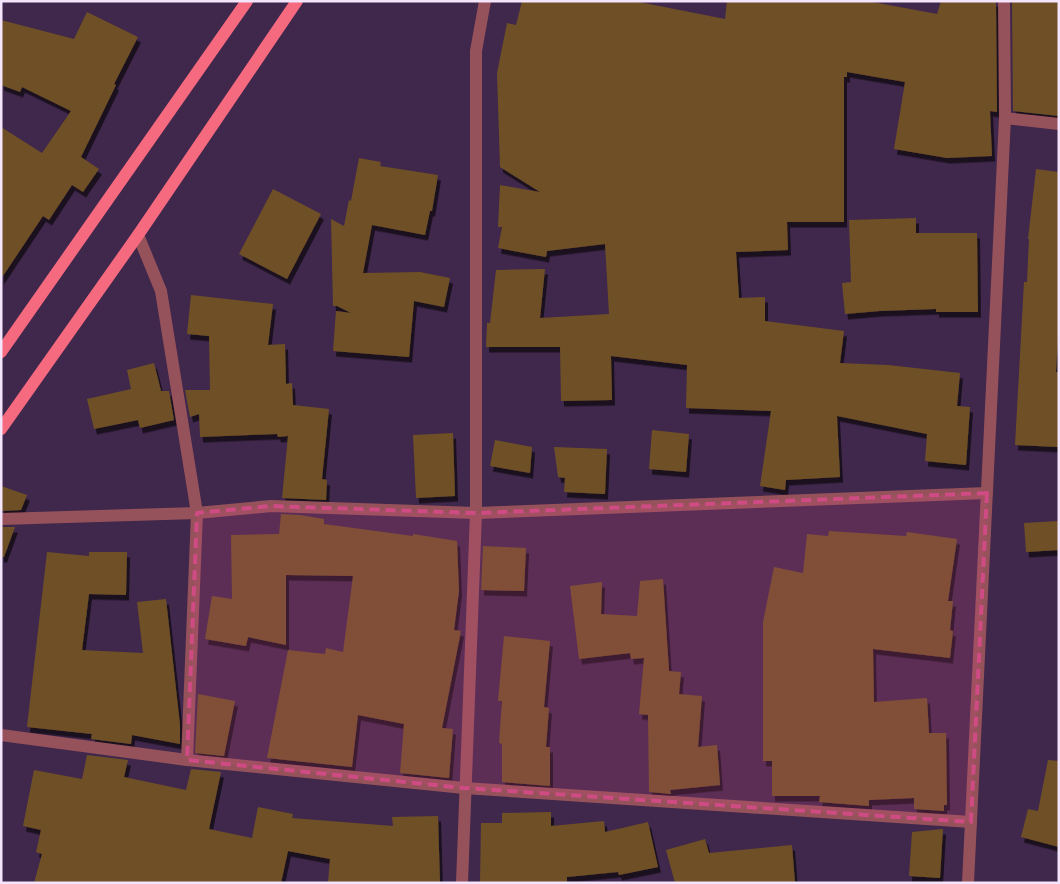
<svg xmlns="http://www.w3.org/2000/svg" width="1060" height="884" font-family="'Public Sans',sans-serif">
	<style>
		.building { fill: #6e5025; filter: url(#shadow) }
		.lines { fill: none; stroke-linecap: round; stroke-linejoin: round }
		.minor { stroke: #96525a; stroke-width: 12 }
		.major { stroke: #f56a7e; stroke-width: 12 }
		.marked { fill: #ce4b84; fill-opacity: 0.2; stroke: #ce4b84; stroke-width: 4; stroke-dasharray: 10 6; stroke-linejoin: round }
	</style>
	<defs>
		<filter id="shadow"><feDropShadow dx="3" dy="5.5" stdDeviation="0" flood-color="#0009"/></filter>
	</defs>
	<rect width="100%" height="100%" fill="#40274c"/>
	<g class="building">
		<polygon points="522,1 634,1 725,19 727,1 867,1 937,14 941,1 996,1 997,112 990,111 992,156 947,158 894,149 905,82 847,72 847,77 844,77 844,222 787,222 788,250 736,252 739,298 765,297 765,321 844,331 840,363 888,365 960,373 957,406 970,407 966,465 925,461 927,434 837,416 840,477 786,480 785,490 760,486 771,411 686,408 687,365 611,356 612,400 561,401 560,347 486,347 487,323 490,323 496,270 545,269 540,318 609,314 605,244 547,251 546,257 498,248 502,227 498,227 500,185 540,192 500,167 497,73 507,23 516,25"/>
		<polygon points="1012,1 1059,1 1059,116 1013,111"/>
		<polygon points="87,12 138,37 114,84 116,85 81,157 99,169 83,192 72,185 49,220 43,216 1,279 1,127 42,153 71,111 22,87 20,92 1,85 1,20 74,39"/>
		<polygon points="359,158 381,162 380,166 438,175 432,211 430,211 425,235 372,225 363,273 420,272 450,278 444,307 414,301 409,357 333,351 336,311 351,313 337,306 333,306 331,219 344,226 349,200 351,201"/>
		<polygon points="1036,169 1059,172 1059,323 1056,372 1059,372 1058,447 1015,445 1024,282 1027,282 1029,239 1028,239"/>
		<polygon points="273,189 321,214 287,279 239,254"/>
		<polygon points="916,218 916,233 977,233 978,312 936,312 936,309 880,311 845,314 842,283 851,282 849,220"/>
		<polygon points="191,295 273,304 268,345 285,344 286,384 292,383 293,405 329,409 322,479 327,480 326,500 282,498 288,436 278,437 277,434 200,437 199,414 190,417 185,390 210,390 209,336 187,334"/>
		<polygon points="154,363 161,391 169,391 174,420 140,428 138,420 94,429 87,399 131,389 127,370"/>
		<polygon points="652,430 689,434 686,472 649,469"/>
		<polygon points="453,433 455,496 416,498 413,435"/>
		<polygon points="495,440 532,447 530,473 490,466"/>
		<polygon points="554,447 607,449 605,494 564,492 565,478 558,477"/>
		<polygon points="1,486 27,495 21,510 1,511"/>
		<polygon points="281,514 300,515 324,519 324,524 413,536 413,534 457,541 459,591 454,630 461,631 442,728 453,729 449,778 400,773 404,724 358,715 352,767 267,758 288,650 325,654 326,648 343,652 353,576 286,575 286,645 248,637 246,646 205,639 212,596 232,599 231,535 279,534"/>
		<polygon points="1059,521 1059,550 1026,552 1024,523"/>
		<polygon points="1,527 15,527 4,557 1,557"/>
		<polygon points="829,531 906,536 907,532 957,539 948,601 953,601 950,630 953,631 950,658 873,649 874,702 927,698 929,733 946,733 947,805 944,805 944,811 914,809 914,798 869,800 869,806 819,802 820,796 772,796 772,761 763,761 763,622 774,567 803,573 807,534 828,536"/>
		<polygon points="483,546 526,548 524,591 481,590"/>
		<polygon points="47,552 89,556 89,552 127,552 126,595 89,594 82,650 143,653 137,602 166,599 180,725 180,744 132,735 131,744 91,739 92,734 27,727"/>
		<polygon points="663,579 669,671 681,672 679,694 702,696 698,747 717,745 720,785 670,790 671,794 649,792 648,715 639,714 644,658 631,659 630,653 579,659 570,586 602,582 601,614 637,616 640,581"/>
		<polygon points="504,636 550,641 544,707 549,708 546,747 550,747 550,786 502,782 502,744 499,743 502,701 498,701"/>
		<polygon points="198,694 235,701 224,756 195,753"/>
		<polygon points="87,755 128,760 124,777 186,790 191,769 221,772 209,829 252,838 258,807 293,814 292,818 393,826 392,817 438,816 440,883 328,883 330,859 288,851 281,883 34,883 42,854 36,852 41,830 23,826 34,770 82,779"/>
		<polygon points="1048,760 1059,761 1059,847 1021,837 1028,809 1038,811"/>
		<polygon points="551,812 551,826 604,821 605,832 648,822 658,867 619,875 618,872 567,877 567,883 480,883 481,823 502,823 502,813"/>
		<polygon points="943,829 940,878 909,876 912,832"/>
		<polygon points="705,839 709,853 792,845 795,883 675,883 666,850"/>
	</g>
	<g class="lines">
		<g class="minor">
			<polyline points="1005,118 1059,124"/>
			<polyline points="138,235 161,291 197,513 187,760"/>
			<polyline points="1,519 197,513 271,506 476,513 987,493"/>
			<polyline points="1,735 187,760 464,788 971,822"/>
			<polyline points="462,883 476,513 476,51 485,1"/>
			<polyline points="968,883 1005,118 1004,1"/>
		</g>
		<g class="major">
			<polyline points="1,352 247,1"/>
			<polyline points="1,429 138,235 297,1"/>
		</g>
	</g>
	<path class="marked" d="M987,493L971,822L464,788L187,760L197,513L271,506L476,513Z"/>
	<rect width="1060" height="884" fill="none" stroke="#f4e5fd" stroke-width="5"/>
</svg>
